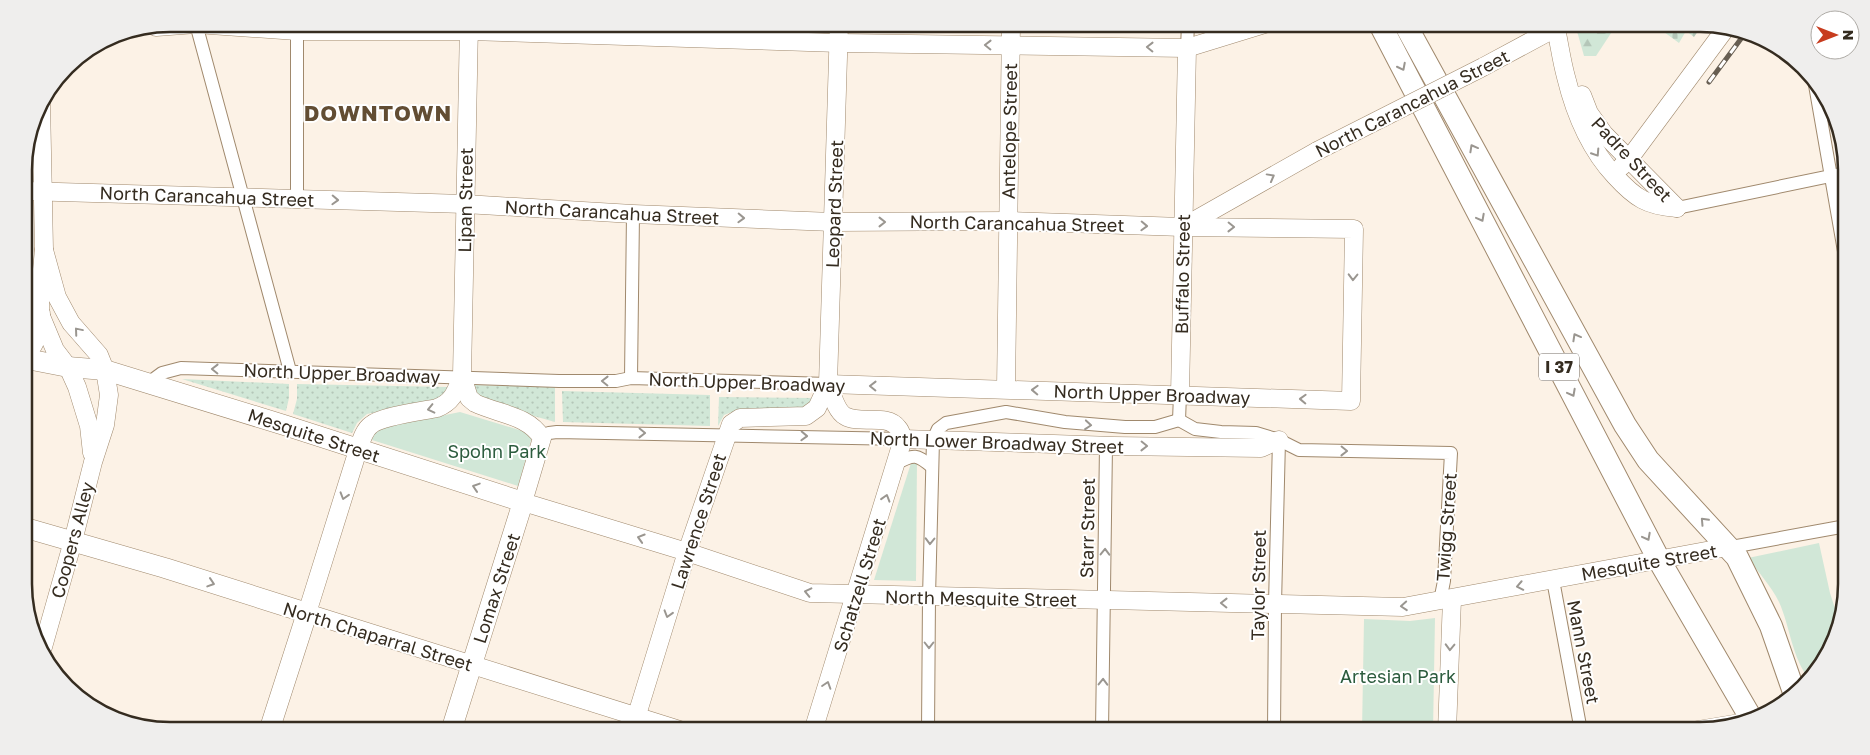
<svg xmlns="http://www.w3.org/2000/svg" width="1870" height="755" font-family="'Golos Text',sans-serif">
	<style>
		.grass { fill: url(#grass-dots) }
		.forest { fill: url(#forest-firs) }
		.cemetery { fill: url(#cemetery-stones) }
		.park { fill: #d1e7d7 }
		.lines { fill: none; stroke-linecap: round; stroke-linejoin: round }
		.street-casing { stroke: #a0896d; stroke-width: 14 }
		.secondary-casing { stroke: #a0896d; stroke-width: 19 }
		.primary-casing { stroke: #a0896d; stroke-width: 21 }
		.highway-casing { stroke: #a0896d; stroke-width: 24 }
		.street { stroke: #fff; stroke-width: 12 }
		.secondary { stroke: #fff; stroke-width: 18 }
		.primary { stroke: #fff; stroke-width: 20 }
		.highway { stroke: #fff; stroke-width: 22 }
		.rail-casing { stroke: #675e52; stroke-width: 5 }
		.rail { stroke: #fff; stroke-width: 3; stroke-dasharray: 9; stroke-linecap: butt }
		.secondary-bridge-casing { stroke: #a0896d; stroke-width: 19; stroke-linecap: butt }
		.secondary-bridge { stroke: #fff; stroke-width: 18 }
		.oneway { stroke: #9a9690 }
		.labels { text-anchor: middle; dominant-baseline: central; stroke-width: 4; stroke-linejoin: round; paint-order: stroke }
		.shield { fill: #fff; stroke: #726b63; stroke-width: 1 }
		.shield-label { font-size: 16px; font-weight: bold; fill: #352c20 }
		.street-label { font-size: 18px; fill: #352c20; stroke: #fff }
		.park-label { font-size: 18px; fill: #2c5c3e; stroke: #fff }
		.district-label { font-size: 22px; font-weight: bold; letter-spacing: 1px; fill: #624d33; stroke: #fff }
		.rim { fill: none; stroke: #352c20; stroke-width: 2.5 }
	</style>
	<defs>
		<pattern id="grass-dots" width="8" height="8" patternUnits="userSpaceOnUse" patternTransform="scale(1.25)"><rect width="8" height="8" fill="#d1e7d7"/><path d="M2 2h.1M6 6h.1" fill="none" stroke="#b4c6b8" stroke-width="1.8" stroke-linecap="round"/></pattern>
		<pattern id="forest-firs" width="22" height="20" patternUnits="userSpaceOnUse" patternTransform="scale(1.25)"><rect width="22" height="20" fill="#d1e7d7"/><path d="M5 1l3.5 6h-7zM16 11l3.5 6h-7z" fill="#b4c6b8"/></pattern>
		<pattern id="cemetery-stones" width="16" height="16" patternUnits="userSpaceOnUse" patternTransform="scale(1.25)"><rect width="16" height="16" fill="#d1e7d7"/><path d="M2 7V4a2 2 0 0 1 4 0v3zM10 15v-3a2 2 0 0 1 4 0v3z" fill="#b4c6b8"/></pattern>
	</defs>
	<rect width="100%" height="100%" fill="#fcf2e6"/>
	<g class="grass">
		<polygon points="182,379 289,384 289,398 286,411"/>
		<polygon points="297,384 448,387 446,396 438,400 367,414 357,423 352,433 293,414 297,399"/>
		<polygon points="474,385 555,387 555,422 481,401 475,395"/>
		<polygon points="562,391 710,395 710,426 563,422"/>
		<polygon points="719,397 811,398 810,406 802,410 732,412 724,415 718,426"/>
	</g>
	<polygon class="forest" points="1575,24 1617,24 1596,56 1584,56"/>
	<polygon class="cemetery" points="1653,24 1703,24 1694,37 1686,31 1679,43"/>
	<g class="park">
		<polygon points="460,412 529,433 532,437 518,486 372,440 375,431 381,428"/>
		<polygon points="912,460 917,460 916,581 874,580"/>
		<path d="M1819,543L1830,593L1840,624L1838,632L1816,674L1810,680C1792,659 1790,626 1779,602C1771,586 1758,572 1748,558Z"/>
		<polygon points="1435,618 1433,731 1362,731 1364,619 1410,621"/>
	</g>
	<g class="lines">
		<g class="street-casing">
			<g id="street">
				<polyline points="196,24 290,371"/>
				<polyline points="661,37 661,24"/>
				<polyline points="1187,48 1188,24"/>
				<polyline points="1815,85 1845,257"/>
				<polyline points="297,199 297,24"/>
				<polyline points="1677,208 1845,173"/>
				<polyline points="631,378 633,214"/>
				<polyline points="147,384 162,373 181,368 559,381 616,381 631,378 828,384"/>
				<polyline points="1179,420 1195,429 1221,432 1256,433 1279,440 1299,450 1451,453 1444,581 1440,601"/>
				<polyline points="1179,420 1180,395"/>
				<polyline points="542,438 549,433 557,432 903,439"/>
				<path d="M897,463C914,454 917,454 932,467"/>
				<polyline points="1726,548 1846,526"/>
				<polyline points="1553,580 1581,731"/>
				<polyline points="928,731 929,597 933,440 938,429 946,423 1006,412 1065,422 1125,427 1155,427 1179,420"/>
				<polyline points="1102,731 1106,446"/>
				<polyline points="1274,731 1275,604 1279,440"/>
			</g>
		</g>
		<g class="secondary-casing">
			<g id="secondary">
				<path d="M469,24L462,376L469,398L475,403C498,414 528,415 542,438L523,502L687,552L810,593L1403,607L1722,548"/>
				<path d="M1555,24C1559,41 1561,59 1566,77C1575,114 1589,148 1615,176C1635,198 1647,206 1677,208"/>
				<polyline points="156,27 196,24 297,31 469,31 839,43 1187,48 1265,24"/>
				<polyline points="1483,67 1563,24"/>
				<polyline points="1582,95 1589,113 1604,134 1677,208"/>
				<polyline points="41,103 44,250 40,289 40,314 55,350 68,367 77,387 89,426 92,453"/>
				<polyline points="1621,167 1629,159 1726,28"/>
				<polyline points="24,191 465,204 633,214 833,222 1008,221 1182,227 1354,229 1351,401 828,384"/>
				<polyline points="1183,227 1317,151"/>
				<path d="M462,376C456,391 453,402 437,408C423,411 381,416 371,425C364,430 361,441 358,450L307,613L683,731"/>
				<path d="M828,384C832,394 836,411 845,416C860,425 887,413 898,428C901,431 902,436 903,439"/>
				<polyline points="1006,389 1011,24"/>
				<polyline points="1180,395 1187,48"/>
				<polyline points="903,439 1114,446 1261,448 1279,440"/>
				<polyline points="43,647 73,541 93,462 105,425 109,395 105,370 99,355 71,323 57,297 44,250"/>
				<polyline points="632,731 687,552 731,424 740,418 806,416 817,408 828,384 839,24"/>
				<polyline points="813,731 903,439"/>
				<polyline points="1447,731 1452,599"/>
				<polyline points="1692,731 1752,721"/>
			</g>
		</g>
		<g class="primary-casing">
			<g id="primary">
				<polyline points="25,357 32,360 68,367 105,370 284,425 523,502 451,731"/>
				<path d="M25,357C36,339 39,335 40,314"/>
				<polyline points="26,528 165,568 307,613 269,731"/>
			</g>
		</g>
		<g class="highway-casing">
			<g id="highway">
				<polyline points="1380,24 1659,560 1752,720"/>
				<polyline points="1405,24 1625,425 1648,460 1737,557 1771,626 1795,695"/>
			</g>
		</g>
		<use href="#street" class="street"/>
		<use href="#secondary" class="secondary"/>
		<use href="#primary" class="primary"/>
		<use href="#highway" class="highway"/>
		<g class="rail-casing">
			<polyline id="rail" points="1709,82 1746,32"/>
		</g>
		<use href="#rail" class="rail"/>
		<g class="secondary-bridge-casing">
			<polyline id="secondary-bridge" points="1317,151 1483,67"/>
		</g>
		<use href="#secondary-bridge" class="secondary-bridge"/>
	</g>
	<defs><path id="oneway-chevron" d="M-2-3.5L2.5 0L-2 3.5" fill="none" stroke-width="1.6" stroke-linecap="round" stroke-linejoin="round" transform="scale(1.25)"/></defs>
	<g class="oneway">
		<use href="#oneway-chevron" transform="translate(988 45) rotate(-179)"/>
		<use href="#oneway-chevron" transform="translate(1150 47) rotate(-179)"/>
		<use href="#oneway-chevron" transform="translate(1402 67) rotate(63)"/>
		<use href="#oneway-chevron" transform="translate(1473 148) rotate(-119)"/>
		<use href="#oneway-chevron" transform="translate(1596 153) rotate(57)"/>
		<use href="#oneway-chevron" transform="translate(1271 177) rotate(-29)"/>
		<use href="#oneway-chevron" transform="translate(335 200) rotate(2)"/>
		<use href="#oneway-chevron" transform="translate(741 218) rotate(2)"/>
		<use href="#oneway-chevron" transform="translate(1481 218) rotate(62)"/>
		<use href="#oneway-chevron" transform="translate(882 222)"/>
		<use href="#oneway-chevron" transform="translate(1144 226) rotate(2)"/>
		<use href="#oneway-chevron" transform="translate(1231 227) rotate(1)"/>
		<use href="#oneway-chevron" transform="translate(1353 277) rotate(91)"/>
		<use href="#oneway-chevron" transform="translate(78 331) rotate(-130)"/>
		<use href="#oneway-chevron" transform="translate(1576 337) rotate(-119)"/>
		<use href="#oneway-chevron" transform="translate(215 369) rotate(-179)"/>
		<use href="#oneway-chevron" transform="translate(605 381) rotate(-179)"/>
		<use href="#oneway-chevron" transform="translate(873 386) rotate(-179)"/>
		<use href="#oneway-chevron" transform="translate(1035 390) rotate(-178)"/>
		<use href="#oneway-chevron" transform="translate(1572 393) rotate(62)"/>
		<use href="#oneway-chevron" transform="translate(1303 399) rotate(-178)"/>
		<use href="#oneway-chevron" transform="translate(431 409) rotate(167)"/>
		<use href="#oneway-chevron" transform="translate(1088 425) rotate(5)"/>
		<use href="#oneway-chevron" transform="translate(642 433) rotate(1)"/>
		<use href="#oneway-chevron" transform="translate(804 436) rotate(2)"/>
		<use href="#oneway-chevron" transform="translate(1144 446) rotate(1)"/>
		<use href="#oneway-chevron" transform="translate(1344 451) rotate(1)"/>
		<use href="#oneway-chevron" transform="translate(476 487) rotate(-162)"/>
		<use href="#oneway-chevron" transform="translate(344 496) rotate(107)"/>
		<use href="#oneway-chevron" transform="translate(886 498) rotate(-73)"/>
		<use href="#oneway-chevron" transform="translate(1704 521) rotate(-133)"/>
		<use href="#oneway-chevron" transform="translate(1647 537) rotate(62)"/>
		<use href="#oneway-chevron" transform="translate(641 538) rotate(-163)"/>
		<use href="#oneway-chevron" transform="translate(930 541) rotate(91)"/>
		<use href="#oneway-chevron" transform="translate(1105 552) rotate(-89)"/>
		<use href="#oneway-chevron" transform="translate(211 583) rotate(18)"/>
		<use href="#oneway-chevron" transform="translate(1520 586) rotate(169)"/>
		<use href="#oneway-chevron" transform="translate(808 592) rotate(-167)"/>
		<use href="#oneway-chevron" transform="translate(1224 603) rotate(-179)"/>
		<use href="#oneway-chevron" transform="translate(1404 606) rotate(176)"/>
		<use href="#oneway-chevron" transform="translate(668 614) rotate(107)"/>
		<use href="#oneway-chevron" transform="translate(929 645) rotate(90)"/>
		<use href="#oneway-chevron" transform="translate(1450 647) rotate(92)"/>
		<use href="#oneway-chevron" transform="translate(1103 682) rotate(-89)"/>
		<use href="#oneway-chevron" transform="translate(827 685) rotate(-72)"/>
	</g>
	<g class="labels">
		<rect class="shield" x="1539" y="353.5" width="40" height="27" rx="4"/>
		<g class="shield-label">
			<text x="1559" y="367">I 37</text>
		</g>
		<g class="street-label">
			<text transform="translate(1412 103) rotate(-27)">North Carancahua Street</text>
			<text transform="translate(1009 131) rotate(-89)">Antelope Street</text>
			<text transform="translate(1632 159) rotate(47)">Padre Street</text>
			<text transform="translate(207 196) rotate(2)">North Carancahua Street</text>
			<text transform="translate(465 200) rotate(-89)">Lipan Street</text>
			<text transform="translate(834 204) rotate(-88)">Leopard Street</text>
			<text transform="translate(612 212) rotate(3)">North Carancahua Street</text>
			<text transform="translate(1017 223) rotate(1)">North Carancahua Street</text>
			<text transform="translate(1182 274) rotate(-89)">Buffalo Street</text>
			<text transform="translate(342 373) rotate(2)">North Upper Broadway</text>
			<text transform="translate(747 382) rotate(2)">North Upper Broadway</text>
			<text transform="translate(1152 394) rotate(2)">North Upper Broadway</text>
			<text transform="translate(314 435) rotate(18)">Mesquite Street</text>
			<text transform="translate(997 442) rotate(2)">North Lower Broadway Street</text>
			<text transform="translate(698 521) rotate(-72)">Lawrence Street</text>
			<text transform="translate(1446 527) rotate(-86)">Twigg Street</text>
			<text transform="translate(1087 528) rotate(-89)">Starr Street</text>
			<text transform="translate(72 540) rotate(-75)">Coopers Alley</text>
			<text transform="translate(1649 562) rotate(-10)">Mesquite Street</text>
			<text transform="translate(859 585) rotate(-73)">Schatzell Street</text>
			<text transform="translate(1258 585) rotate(-89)">Taylor Street</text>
			<text transform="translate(496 588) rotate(-72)">Lomax Street</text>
			<text transform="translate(981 598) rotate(1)">North Mesquite Street</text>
			<text transform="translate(378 636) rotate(17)">North Chaparral Street</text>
			<text transform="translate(1584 652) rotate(79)">Mann Street</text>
		</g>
		<g class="park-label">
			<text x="497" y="451">Spohn Park</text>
			<text x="1398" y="676">Artesian Park</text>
		</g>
		<g class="district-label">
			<text x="378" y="112">DOWNTOWN</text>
		</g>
	</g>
	<path d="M0 0H1870V755H0ZM170 32H1700A138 138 0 0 1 1838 170V584A138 138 0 0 1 1700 722H170A138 138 0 0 1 32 584V170A138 138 0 0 1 170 32Z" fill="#efeeed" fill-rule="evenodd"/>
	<path class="rim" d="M170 32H1700A138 138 0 0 1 1838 170V584A138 138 0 0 1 1700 722H170A138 138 0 0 1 32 584V170A138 138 0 0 1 170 32Z"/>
	<g transform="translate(1835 35) rotate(90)"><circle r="24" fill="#ffffff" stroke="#aeaba6"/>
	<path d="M0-4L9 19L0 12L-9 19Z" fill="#c73c1e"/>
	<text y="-8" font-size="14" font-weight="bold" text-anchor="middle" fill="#352c20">N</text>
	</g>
</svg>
